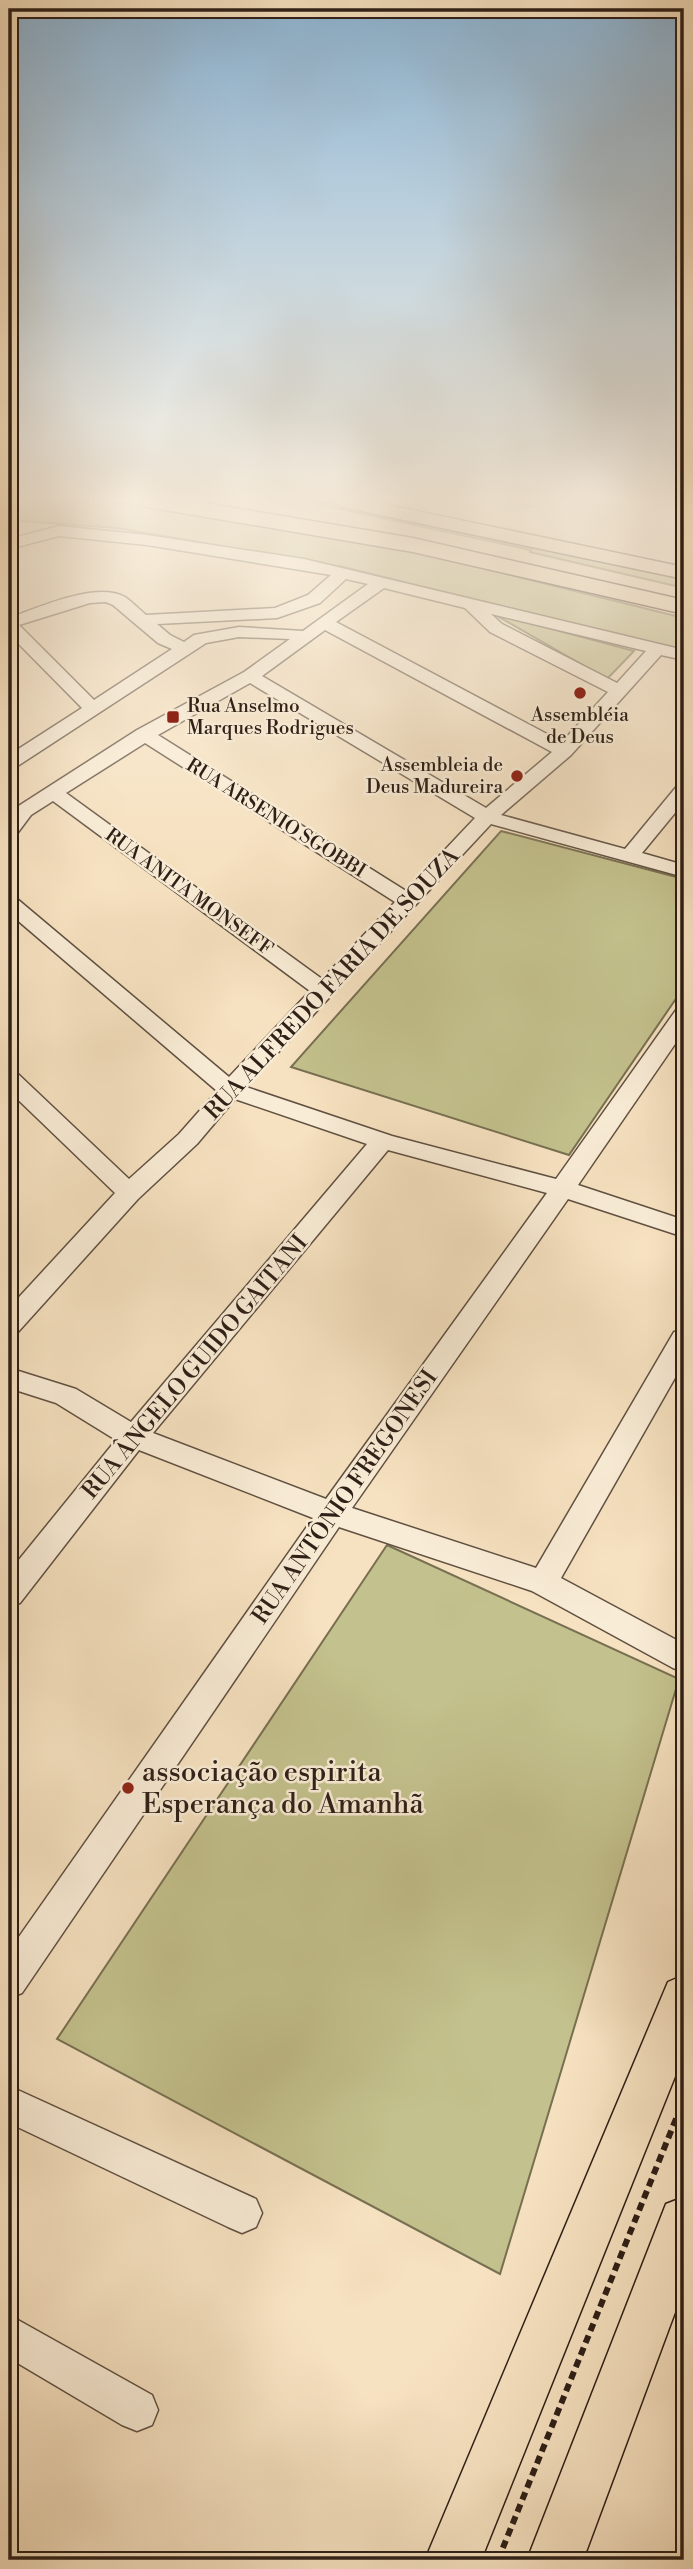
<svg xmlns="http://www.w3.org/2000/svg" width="693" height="2569" font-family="'Libre Bodoni',serif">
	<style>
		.green { fill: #c3c18d; stroke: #787052; stroke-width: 2 }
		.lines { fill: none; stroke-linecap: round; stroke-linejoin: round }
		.minor-casing { stroke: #605041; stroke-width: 3 }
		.major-casing { stroke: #2e1f17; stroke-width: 3 }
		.highway-casing { stroke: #2e1f17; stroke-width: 3 }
		.path { stroke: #2e1f17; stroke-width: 6; stroke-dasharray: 8 5; stroke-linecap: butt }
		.minor { fill: #f9ecd6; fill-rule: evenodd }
		.major { fill: #f6e1c0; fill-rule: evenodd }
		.highway { fill: #f6e1c0; fill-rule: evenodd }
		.poi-dot { fill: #8f2418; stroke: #f9ecd6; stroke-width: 2.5 }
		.labels { text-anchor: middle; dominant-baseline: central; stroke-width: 5; stroke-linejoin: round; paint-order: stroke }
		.far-poi-label { font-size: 19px; fill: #2e1f17; stroke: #f9ecd6; text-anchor: start }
		.far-street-label { font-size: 19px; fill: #2e1f17; stroke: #f9ecd6 }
		.street-label { font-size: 23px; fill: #2e1f17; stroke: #f9ecd6 }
		.near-poi-label { font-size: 28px; fill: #2e1f17; stroke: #f9ecd6; text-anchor: start }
	</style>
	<rect width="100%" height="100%" fill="#f6e1c0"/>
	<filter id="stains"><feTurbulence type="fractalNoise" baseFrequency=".00286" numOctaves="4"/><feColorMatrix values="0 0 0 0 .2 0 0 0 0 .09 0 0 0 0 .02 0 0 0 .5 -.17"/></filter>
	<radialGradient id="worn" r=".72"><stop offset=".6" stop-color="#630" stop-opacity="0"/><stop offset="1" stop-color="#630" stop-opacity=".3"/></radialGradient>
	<g class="green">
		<polygon points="9,501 103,501 179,511 430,555 684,618 684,651 343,567 117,528 9,520"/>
		<polygon points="314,501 430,522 684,577 684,588 530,552 531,550 312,503"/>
		<polygon points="492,613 634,651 607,679"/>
		<polygon points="501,831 684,879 684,987 569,1155 291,1067"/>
		<polygon points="387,1545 679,1679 500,2274 57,2039"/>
	</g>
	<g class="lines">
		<g class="minor-casing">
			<g id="minor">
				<polygon points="520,501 541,501 533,506 523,504"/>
				<path d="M59,526L147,535L304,559L684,650V660L661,655L571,755L501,815L625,849L677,786L684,784V802L642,853L684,865V877L491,824L246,1087L392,1136L556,1179L676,1010L684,1008V1031L578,1185L684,1220V1237L568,1199L352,1508L536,1568L674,1332L684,1330V1362L561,1578L684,1644V1672L673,1668L532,1591L339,1527L22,1993L9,1998V1951L313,1518L139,1450L20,1603L9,1606V1572L116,1440L56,1403L9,1388V1368L76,1389L131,1422L367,1144L235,1099L197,1144L138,1199L18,1332L9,1334V1308L115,1193L9,1091V1071L17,1073L129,1179L179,1134L217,1091L9,913V896L16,898L229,1077L310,991L53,801L31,815L16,835L9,837V818L17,807L137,730L244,672L290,639L239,637L206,643L16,767L9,769V755L82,708L9,634V618C38,608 96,581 125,597C132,602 139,609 146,615L275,608L308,595L331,575L147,545L59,536L9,549V539ZM346,579L368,584L303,631L239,627L194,635L184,642L170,635L157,624L277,618L320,603ZM384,588L465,608L490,632L608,692L562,742L336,622ZM106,602L113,605L158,643L172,649L94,700L19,625L90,603ZM491,614L646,651L617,683L502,624ZM325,630L552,752L486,808L262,676ZM250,683L475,818L406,891L158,735ZM145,743L395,902L322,979L66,793ZM388,1150L547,1193L326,1499L153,1433Z"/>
				<polygon points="9,2086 256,2199 262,2213 256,2227 242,2233 228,2227 9,2123"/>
				<polygon points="9,2315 152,2395 158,2410 152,2425 137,2431 122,2425 9,2358"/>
			</g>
		</g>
		<g class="major-casing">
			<g id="major">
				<polygon points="332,501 369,501 684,567 684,579 342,507"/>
				<polygon points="684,1975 684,2054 481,2560 425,2560 668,1982"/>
				<polygon points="684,2197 684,2288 583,2560 527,2560 666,2204"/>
			</g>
		</g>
		<g class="highway-casing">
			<polygon id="highway" points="142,501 193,501 413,538 684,600 684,614 413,552 153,508 145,506"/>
		</g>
		<polyline class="path" points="498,2560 684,2099"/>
		<use href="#minor" class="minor"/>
		<use href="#major" class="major"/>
		<use href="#highway" class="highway"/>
	</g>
	<linearGradient id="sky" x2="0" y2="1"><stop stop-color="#8cb6d7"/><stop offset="0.58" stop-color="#fbf2e3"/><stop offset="1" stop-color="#fbf2e3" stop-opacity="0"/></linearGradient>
	<rect width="693" height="861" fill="url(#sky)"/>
	<g class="poi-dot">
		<circle cx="580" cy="693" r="7"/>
		<rect x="166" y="710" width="14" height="14" rx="3.5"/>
		<circle cx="517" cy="776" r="7"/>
		<circle cx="128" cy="1788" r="7"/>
	</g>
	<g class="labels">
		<g class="far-poi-label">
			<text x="187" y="706">Rua Anselmo<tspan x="187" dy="22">Marques Rodrigues</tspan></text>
			<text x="580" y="715" text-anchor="middle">Assembléia<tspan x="580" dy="22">de Deus</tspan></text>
			<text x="503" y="765" text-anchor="end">Assembleia de<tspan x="503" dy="22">Deus Madureira</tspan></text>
		</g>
		<g class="far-street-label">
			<text transform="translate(276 818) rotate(32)">RUA ARSENIO SGOBBI</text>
			<text transform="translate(189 892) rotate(36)">RUA ANITA MONSEFF</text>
		</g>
		<g class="street-label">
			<text transform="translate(332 984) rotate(-47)">RUA ALFREDO FARIA DE SOUZA</text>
			<text transform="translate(195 1367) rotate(-50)">RUA ÂNGELO GUIDO GAITANI</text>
			<text transform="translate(345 1497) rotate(-55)">RUA ANTÔNIO FREGONESI</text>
		</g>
		<g class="near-poi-label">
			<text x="142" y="1772">associação espirita<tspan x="142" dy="32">Esperança do Amanhã</tspan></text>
		</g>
	</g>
	<rect width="693" height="2569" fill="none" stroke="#f6e1c0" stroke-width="35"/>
	<rect x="10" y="10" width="672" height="2548" fill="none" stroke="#2e1f17" stroke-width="3.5"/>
	<rect x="18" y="18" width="658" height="2534" fill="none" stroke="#2e1f17" stroke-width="2"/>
	<rect width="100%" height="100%" filter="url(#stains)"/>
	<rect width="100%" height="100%" fill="url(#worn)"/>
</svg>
